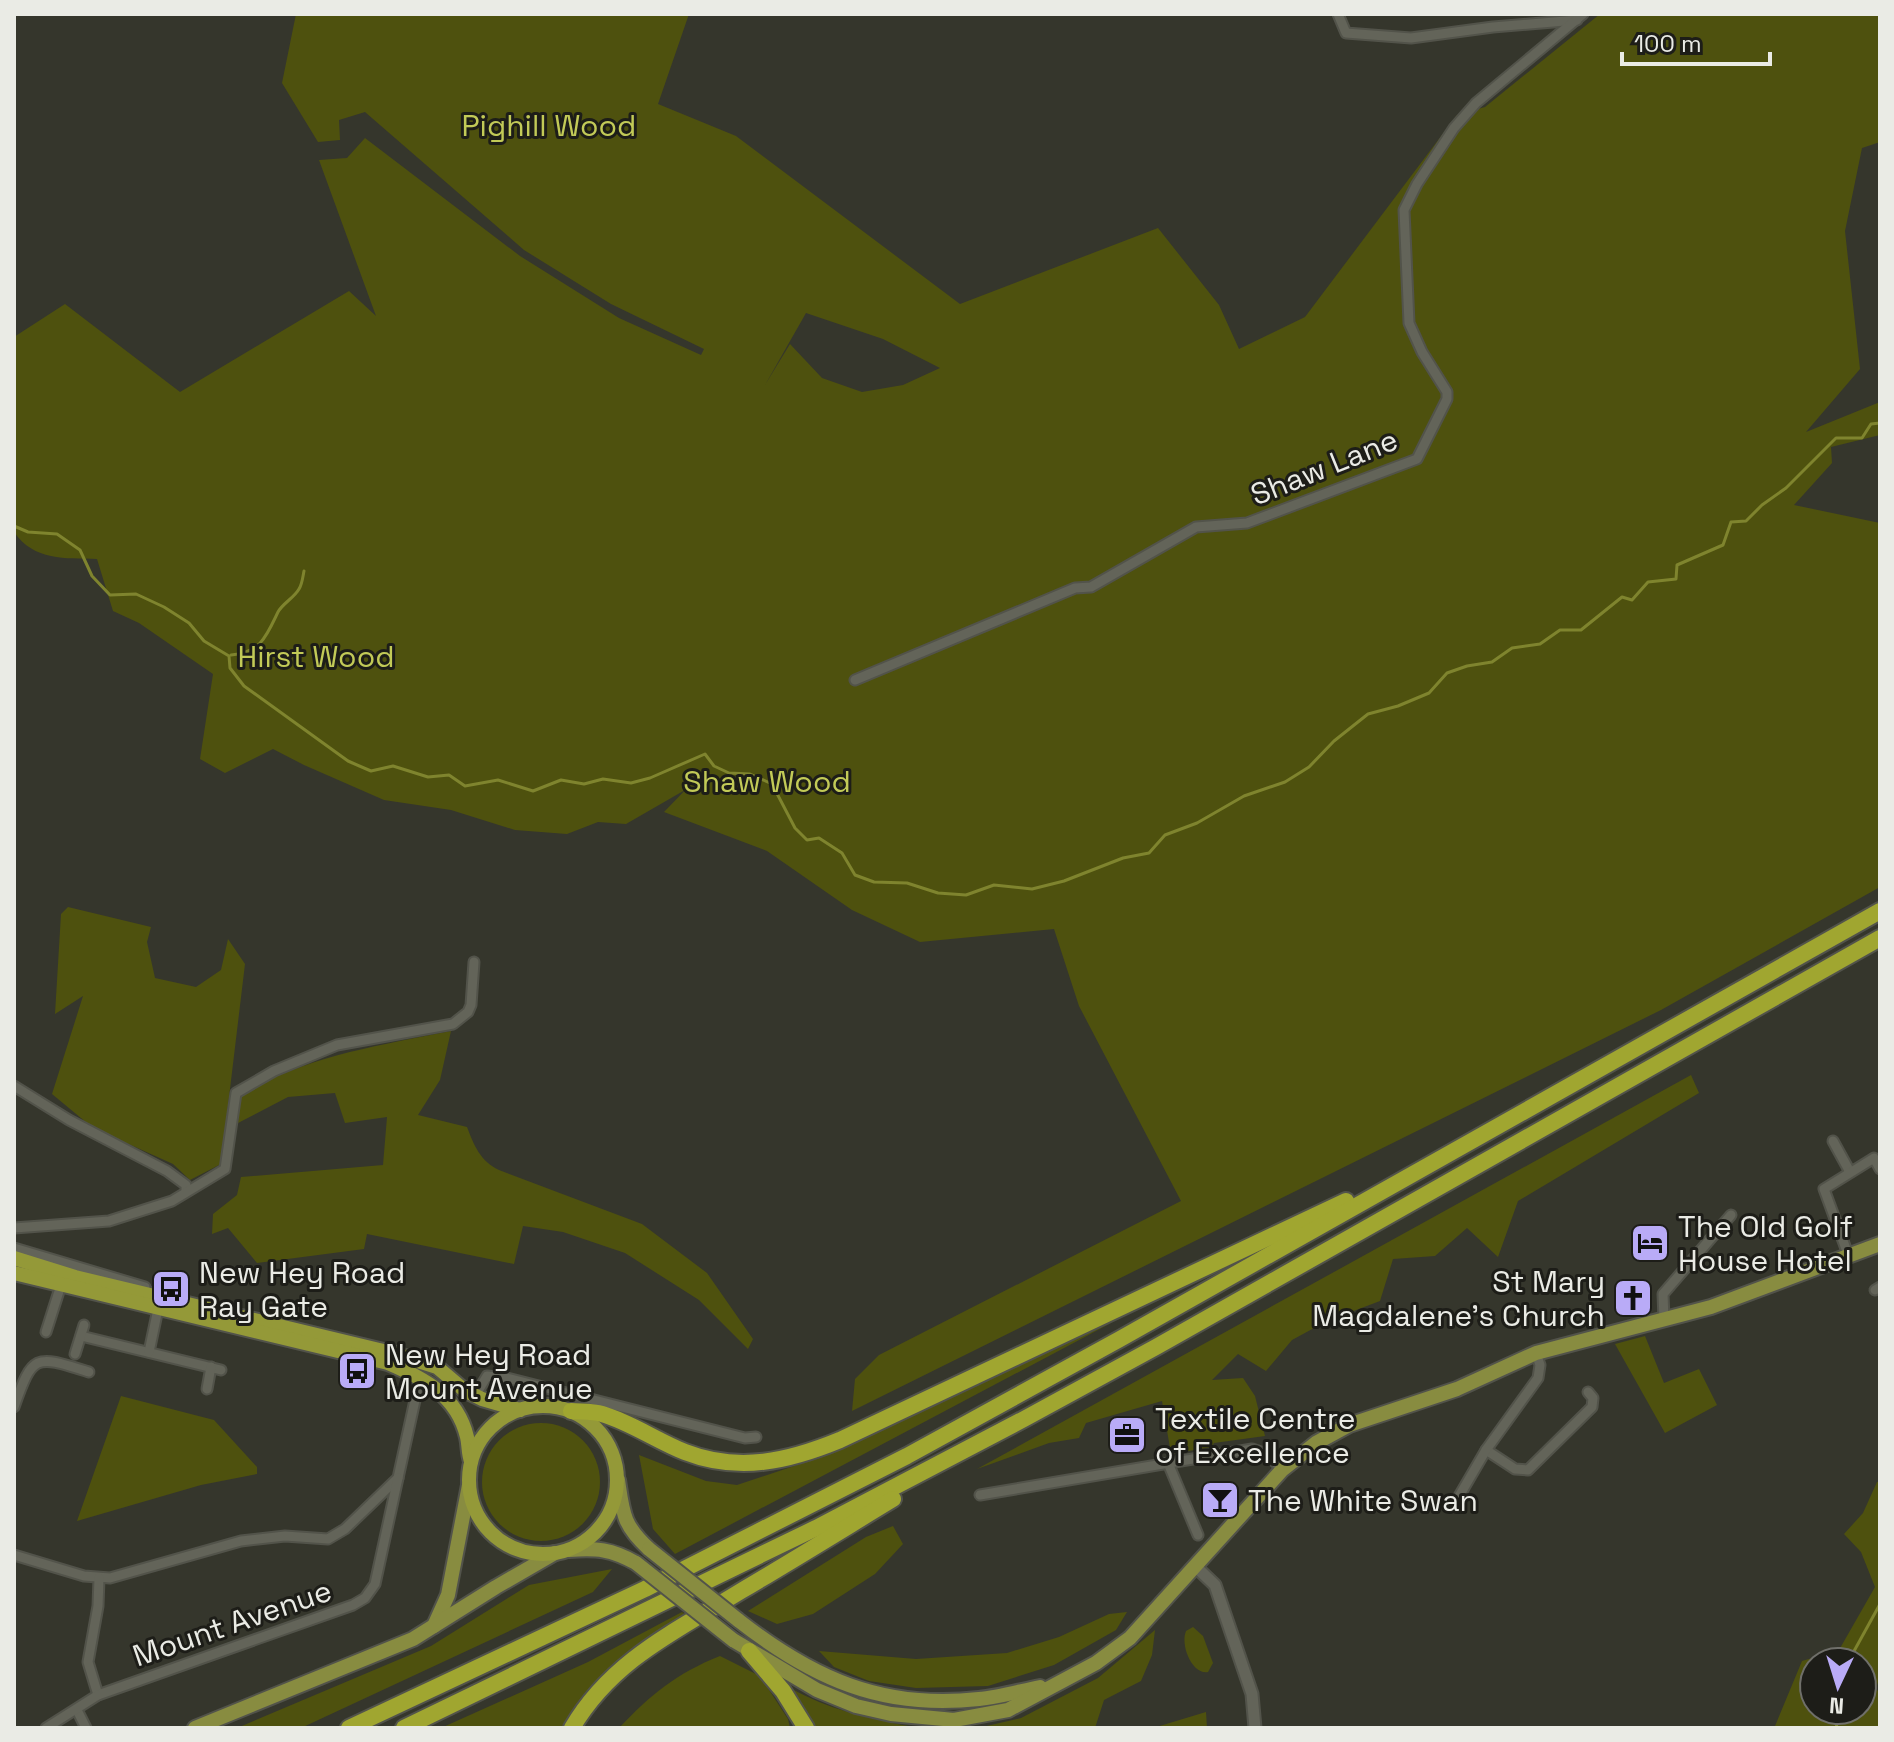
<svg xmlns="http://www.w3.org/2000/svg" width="1894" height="1742" font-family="'Space Grotesk',sans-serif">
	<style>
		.green { fill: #4e510e; fill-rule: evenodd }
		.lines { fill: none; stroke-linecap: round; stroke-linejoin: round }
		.stream { stroke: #7f842e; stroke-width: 3 }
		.minor-casing { stroke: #52534a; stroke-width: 13 }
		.tertiary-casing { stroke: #52534a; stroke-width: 15 }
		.primary-casing { stroke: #52534a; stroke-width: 18 }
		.trunk-casing { stroke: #52534a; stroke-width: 18 }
		.motorway-casing { stroke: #52534a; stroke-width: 20 }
		.minor { stroke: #636459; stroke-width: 9 }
		.tertiary { stroke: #636459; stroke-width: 11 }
		.primary { stroke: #888c40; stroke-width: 14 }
		.trunk { stroke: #949938; stroke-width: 14 }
		.motorway { stroke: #a0a630; stroke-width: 16 }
		.primary-bridge-casing { stroke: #52534a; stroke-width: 18; stroke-linecap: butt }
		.primary-bridge { stroke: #888c40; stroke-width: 14 }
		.labels { text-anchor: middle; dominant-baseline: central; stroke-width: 6; stroke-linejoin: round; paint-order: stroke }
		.park-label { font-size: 30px; fill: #c2ca57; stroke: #1d1d18 }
		.street-label { font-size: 30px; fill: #eaebe5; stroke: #1d1d18 }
		.poi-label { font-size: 30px; fill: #eaebe5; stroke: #1d1d18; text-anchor: start }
	</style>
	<rect width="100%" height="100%" fill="#35362c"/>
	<g class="green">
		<path d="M296,14H689L658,104L736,136L960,304L1158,228L1219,305L1239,349L1305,317L1457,115L1485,107L1600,14H1880V142L1862,148L1845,231L1860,369L1806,432L1880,402V435L1831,447L1832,463L1794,505L1880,523V887L1661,1010L852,1411L855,1379L879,1355L1181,1201L1079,1006L1054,929L920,942L852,910L767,851L664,812L693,782H688L685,790L626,824L598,822L567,834L515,830L451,810L384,800L304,765L273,749L225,773L200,759L213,674L139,623L113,611L97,559C65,558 34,561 14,532V337L65,304L180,392L349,291L376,316L319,160L347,158L365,138L520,256L619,318L701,355L704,349L611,304L524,250L365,112L339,120L340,140L318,142L282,83ZM806,313L883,339L940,368L903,385L862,392L822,378L790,344L765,385Z"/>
		<polygon points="68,907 151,927 147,942 155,978 196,987 221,970 228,939 245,964 221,1164 190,1180 173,1164 93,1128 52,1094 83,996 55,1014 61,914"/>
		<path d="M451,1031L440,1080L418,1115L467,1127C474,1145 480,1161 499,1170L642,1224L707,1273L753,1339L748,1349L699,1300L625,1253L563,1232L523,1226L514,1264L367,1234L364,1249L257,1263L228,1228L212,1234L213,1214L237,1195L241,1177L383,1165L387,1117L345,1123L335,1093L288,1097L238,1123L240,1095C307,1056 376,1046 451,1031Z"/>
		<polygon points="1691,1075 1699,1093 1518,1201 1498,1257 1467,1228 1435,1256 1393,1259 1380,1301 1327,1321 1292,1340 1266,1371 1238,1354 1212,1380 1243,1378 1255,1396 1265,1436 1214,1443 1212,1447 1171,1454 1162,1401 1086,1423 1079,1438 1049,1443 977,1469"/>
		<polygon points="1113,1322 675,1554 653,1529 639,1455 706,1481 737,1485 812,1460"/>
		<polygon points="1645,1336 1664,1383 1699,1369 1717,1405 1665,1433 1615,1344"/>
		<polygon points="121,1396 214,1420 257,1467 257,1474 201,1485 77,1521"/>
		<circle cx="541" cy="1482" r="59"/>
		<path d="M1880,1481V1675L1876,1689L1880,1693V1728H1777L1775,1726L1802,1661L1839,1650L1875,1587L1861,1552L1844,1534L1863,1513L1877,1482ZM1814,1662H1862V1710H1814Z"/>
		<polygon points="893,1526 903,1544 875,1574 813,1614 777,1624 748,1611 866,1537"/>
		<polygon points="612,1569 593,1592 301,1728 237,1728 431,1646 529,1585"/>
		<polygon points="682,1612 690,1618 568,1728 441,1728 588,1662"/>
		<polygon points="1127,1612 1116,1630 1054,1665 988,1686 916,1688 869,1681 834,1667 819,1651 916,1659 1007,1653 1059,1637 1109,1614"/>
		<path d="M1193,1627L1203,1636L1213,1663L1208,1672C1192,1675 1180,1645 1186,1631Z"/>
		<polygon points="1155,1630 1152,1655 1141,1681 1104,1700 1095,1728 978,1728 1021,1718 1098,1678"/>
		<path d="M720,1656L760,1676L788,1719L790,1728H619C650,1695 677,1673 720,1656Z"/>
		<path d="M790,1688C828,1709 866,1718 908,1726L907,1728H814Z"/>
		<polygon points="1206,1712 1207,1728 1153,1728"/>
	</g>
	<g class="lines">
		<g class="stream">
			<polyline points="14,526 28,532 57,534 80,550 92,576 110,595 136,594 164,607 189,623 204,641 229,656 230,668 244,686 348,761 371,771 393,766 428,777 449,775 465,786 498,780 533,791 561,780 584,784 603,779 631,783 650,778 705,754 714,766 729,773 750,774 772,784 795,828 807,840 819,838 842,853 855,875 874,882 907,883 938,893 966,895 994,885 1032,889 1064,881 1123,858 1149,853 1165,835 1197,823 1244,796 1285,782 1309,767 1334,741 1368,714 1398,706 1429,693 1447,673 1467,666 1492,662 1512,648 1540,644 1560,630 1581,630 1622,597 1632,600 1648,582 1676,579 1677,565 1723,545 1731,522 1746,521 1762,505 1786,488 1836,438 1862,438 1871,424 1880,423"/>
			<path d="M231,655C261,652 266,637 278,612C283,603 294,598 299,589C302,585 303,576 304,571"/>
			<polyline points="1848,1662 1880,1604"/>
			<polyline points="1834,1710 1837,1728"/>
		</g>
		<g class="minor-casing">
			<g id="minor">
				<polyline points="1338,14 1346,33 1411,38 1493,27 1577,20"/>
				<polyline points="855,680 1075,588 1091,587 1196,527 1247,523 1417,459 1447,399 1447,392 1422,352 1409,323 1404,210 1417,184 1454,128 1476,103 1583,14"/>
				<polyline points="14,1086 69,1120 167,1171 186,1185 186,1192"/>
				<polyline points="1833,1141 1850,1172"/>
				<polyline points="14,1228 109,1221 172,1201 225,1169 236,1093 274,1071 337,1045 453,1024 468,1012 471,1005 474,962"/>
				<polyline points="14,1248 145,1287"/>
				<polyline points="1849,1257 1824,1189 1874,1158 1880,1169"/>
				<polyline points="1875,1290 1880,1287"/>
				<polyline points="1664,1319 1663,1294 1731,1215"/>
				<polyline points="46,1332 61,1285"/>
				<polyline points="81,1336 221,1370"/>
				<polyline points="149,1352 158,1309"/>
				<polyline points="75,1354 84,1325"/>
				<polyline points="207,1389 211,1367"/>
				<polyline points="475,1396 487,1376 507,1378 745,1438 756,1437"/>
				<path d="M14,1407C33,1353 35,1355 89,1372"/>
				<polyline points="1486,1450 1515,1469 1528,1470 1592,1407 1593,1398 1588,1392"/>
				<polyline points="1168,1463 1198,1535"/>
				<polyline points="980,1495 1252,1449 1269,1455 1282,1470"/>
				<polyline points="1458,1498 1486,1450 1538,1378 1540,1365 1536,1353"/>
				<polyline points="14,1555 84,1576 110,1578 241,1541 285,1536 328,1539 345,1529 398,1478 417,1391"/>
				<polyline points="98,1695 88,1662 98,1606 99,1578"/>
				<polyline points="77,1710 86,1728"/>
				<polyline points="46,1728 98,1695 353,1605 365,1598 375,1584 398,1478"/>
			</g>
		</g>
		<g class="tertiary-casing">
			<polyline id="tertiary" points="1195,1566 1215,1585 1252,1694 1255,1728"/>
		</g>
		<g class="primary-casing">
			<g id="primary">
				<path d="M618,1480C623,1514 623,1525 649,1549"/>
				<path d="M569,1550C597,1548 611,1549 636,1563"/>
				<path d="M738,1620C812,1678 882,1710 979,1699C999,1697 1020,1691 1040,1687"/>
				<polyline points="434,1626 448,1595 469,1485"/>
				<polyline points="733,1640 817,1690 856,1706 891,1714 954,1720 1008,1710 1096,1663 1130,1638 1282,1470 1316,1443 1349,1425 1457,1389 1536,1353 1711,1307 1880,1244"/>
				<polyline points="195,1728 413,1639 496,1587 555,1553"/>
			</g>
		</g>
		<g class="trunk-casing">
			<g id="trunk">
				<polyline points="14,1258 75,1277 396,1354 437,1367 464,1390 482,1399 520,1410"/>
				<path d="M14,1273L388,1363C423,1378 457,1395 467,1437C469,1445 468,1453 471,1461"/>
				<circle cx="543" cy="1480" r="74"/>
			</g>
		</g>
		<g class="motorway-casing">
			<g id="motorway">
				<path d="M571,1411C581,1412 592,1411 602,1414C630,1422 657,1441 685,1452C739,1473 789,1461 840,1440L1346,1201"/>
				<polyline points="749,1651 783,1691 806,1728"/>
				<polyline points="349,1728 645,1589 907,1456 1120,1339 1880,911"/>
				<polyline points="404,1728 816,1528 1024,1419 1156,1347 1880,938"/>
				<path d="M572,1728C612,1660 676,1631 741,1591C792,1561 842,1530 893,1499"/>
			</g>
		</g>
		<use href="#minor" class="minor"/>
		<use href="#tertiary" class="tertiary"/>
		<use href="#primary" class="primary"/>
		<use href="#trunk" class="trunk"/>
		<use href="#motorway" class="motorway"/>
		<g class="primary-bridge-casing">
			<g id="primary-bridge">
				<polyline points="649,1549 738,1620"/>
				<polyline points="636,1563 733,1640"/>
			</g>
		</g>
		<use href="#primary-bridge" class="primary-bridge"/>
	</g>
	<defs>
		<g id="hotel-square" transform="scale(2)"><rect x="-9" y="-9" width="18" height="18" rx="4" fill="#b9abf7" stroke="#1d1d18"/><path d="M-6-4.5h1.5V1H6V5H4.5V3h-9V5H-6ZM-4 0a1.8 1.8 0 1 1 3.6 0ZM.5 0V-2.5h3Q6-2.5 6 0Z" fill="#111"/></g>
		<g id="bus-square" transform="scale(2)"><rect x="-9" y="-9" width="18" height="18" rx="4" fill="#b9abf7" stroke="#1d1d18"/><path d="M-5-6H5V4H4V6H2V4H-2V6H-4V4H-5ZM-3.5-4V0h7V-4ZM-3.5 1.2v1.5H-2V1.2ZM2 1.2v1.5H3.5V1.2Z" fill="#111"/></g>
		<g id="church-square" transform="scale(2)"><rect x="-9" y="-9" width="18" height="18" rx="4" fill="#b9abf7" stroke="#1d1d18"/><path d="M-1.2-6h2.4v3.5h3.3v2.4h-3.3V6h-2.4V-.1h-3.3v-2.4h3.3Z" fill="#111"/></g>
		<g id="office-square" transform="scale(2)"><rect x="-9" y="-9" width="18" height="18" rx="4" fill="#b9abf7" stroke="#1d1d18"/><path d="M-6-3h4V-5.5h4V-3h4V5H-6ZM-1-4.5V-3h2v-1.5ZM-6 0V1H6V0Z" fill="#111"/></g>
		<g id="bar-square" transform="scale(2)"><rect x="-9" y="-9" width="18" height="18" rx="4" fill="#b9abf7" stroke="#1d1d18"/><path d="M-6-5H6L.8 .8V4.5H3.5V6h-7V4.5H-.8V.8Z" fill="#111"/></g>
	</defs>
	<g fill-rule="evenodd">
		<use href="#hotel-square" x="1650" y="1243"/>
		<use href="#bus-square" x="171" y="1289"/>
		<use href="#church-square" x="1633" y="1298"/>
		<use href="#bus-square" x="357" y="1371"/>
		<use href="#office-square" x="1127" y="1435"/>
		<use href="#bar-square" x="1220" y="1500"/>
	</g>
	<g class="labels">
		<g class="park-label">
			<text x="549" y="125">Pighill Wood</text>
			<text x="316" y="656">Hirst Wood</text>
			<text x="767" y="781">Shaw Wood</text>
		</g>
		<g class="street-label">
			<text transform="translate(1324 467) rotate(-22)">Shaw Lane</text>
			<text transform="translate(232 1623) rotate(-19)">Mount Avenue</text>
		</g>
		<g class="poi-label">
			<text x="1678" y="1226">The Old Golf<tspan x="1678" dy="34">House Hotel</tspan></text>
			<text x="199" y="1272">New Hey Road<tspan x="199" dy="34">Ray Gate</tspan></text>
			<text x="1605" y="1281" text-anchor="end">St Mary<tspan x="1605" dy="34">Magdalene's Church</tspan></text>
			<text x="385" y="1354">New Hey Road<tspan x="385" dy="34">Mount Avenue</tspan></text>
			<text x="1155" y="1418">Textile Centre<tspan x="1155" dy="34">of Excellence</tspan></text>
			<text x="1248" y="1500">The White Swan</text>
		</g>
	</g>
	<rect width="1894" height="1742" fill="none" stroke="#eaebe5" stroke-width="32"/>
	<g transform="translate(1838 1686) rotate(184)"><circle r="38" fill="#1d1d18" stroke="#6f6f6a" stroke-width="2"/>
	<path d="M0-6L14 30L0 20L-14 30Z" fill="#b9abf7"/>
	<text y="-12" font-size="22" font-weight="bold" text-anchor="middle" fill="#eaebe5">N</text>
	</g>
	<path d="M1622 52v12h148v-12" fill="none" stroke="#eaebe5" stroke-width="4"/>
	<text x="1634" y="52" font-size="24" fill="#eaebe5" stroke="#1d1d18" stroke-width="6" paint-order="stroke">100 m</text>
</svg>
